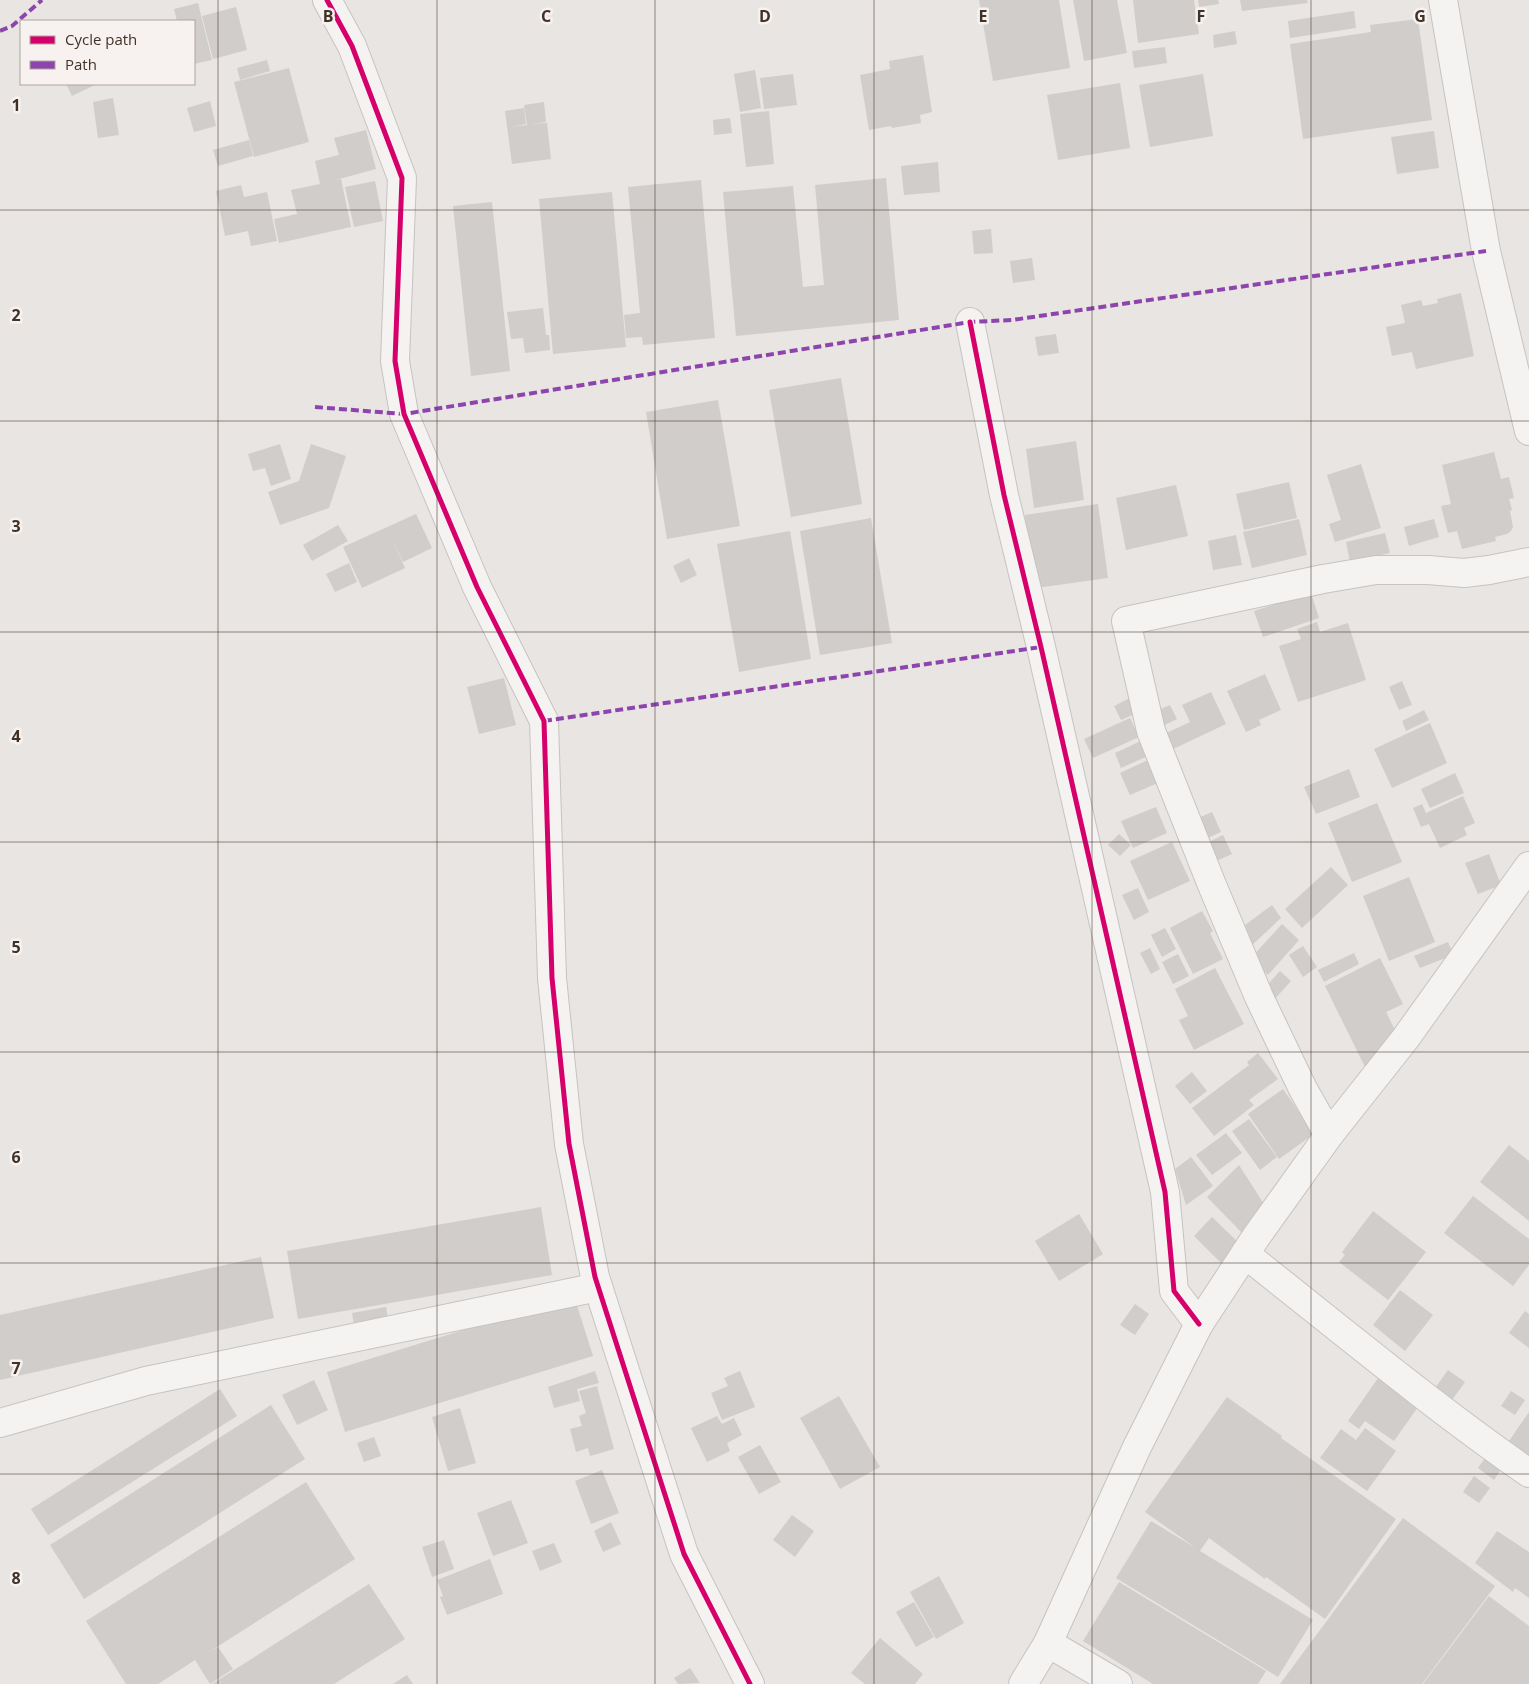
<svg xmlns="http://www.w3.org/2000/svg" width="1529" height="1684" font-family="'Open Sans',sans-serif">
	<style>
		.building { fill: #d0cdca }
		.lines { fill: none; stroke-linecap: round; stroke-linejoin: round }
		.minor-casing { stroke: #c6c3c0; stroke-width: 30 }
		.minor { stroke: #f4f3f2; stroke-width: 28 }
		.quiet { stroke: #8e44ad; stroke-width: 4; stroke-dasharray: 8 4; stroke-linecap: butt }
		.cycleway-casing { stroke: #f7f2f0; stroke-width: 8 }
		.cycleway { stroke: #d6006c; stroke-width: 5 }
		.grid { fill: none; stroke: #413228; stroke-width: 1; stroke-opacity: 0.55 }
		.grid-label { font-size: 16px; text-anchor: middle; font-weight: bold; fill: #413228; stroke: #f7f2f0; stroke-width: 5; stroke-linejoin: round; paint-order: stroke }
	</style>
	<rect width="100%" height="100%" fill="#e8e5e2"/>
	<g class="building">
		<polygon points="979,0 1059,0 1070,68 993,81"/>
		<polygon points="1073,0 1117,0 1127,53 1084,61"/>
		<polygon points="1133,0 1194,0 1199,34 1138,43"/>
		<polygon points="1198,0 1218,0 1219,4 1199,7"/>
		<polygon points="1240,0 1307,0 1308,3 1242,11"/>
		<polygon points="198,3 212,60 194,64 194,21 177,21 174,9"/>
		<polygon points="236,7 247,50 213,59 202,16"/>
		<polygon points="1354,11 1356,28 1290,38 1288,21"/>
		<polygon points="1418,19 1432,120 1303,139 1290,44 1371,32 1370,25"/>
		<polygon points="1235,31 1237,44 1214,48 1213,35"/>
		<polygon points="1165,47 1167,63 1134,68 1132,51"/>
		<polygon points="923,55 932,112 920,115 921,123 892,128 891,126 869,130 860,75 890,69 889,61"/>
		<polygon points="267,60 270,71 240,80 237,68"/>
		<polygon points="289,68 309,142 254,157 234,82"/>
		<polygon points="755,70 761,108 740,112 734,74"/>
		<polygon points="793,74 797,105 764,109 760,78"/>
		<polygon points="1203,74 1213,136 1150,147 1139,85"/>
		<polygon points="1120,83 1130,148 1058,160 1047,95"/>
		<polygon points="66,84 97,84 72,96"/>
		<polygon points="113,98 119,135 98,138 93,102"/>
		<polygon points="210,101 216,126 194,132 187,108"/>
		<polygon points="544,102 546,122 531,124 547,123 551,159 512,164 505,111 524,108 526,124 510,127 527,125 524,105"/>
		<polygon points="769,111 774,164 746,167 740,114"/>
		<polygon points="730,118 732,133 714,135 713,120"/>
		<polygon points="366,130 376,169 332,181 341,179 351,227 279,243 274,219 297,214 291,190 320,184 315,161 339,155 334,138"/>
		<polygon points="1434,131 1439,168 1397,174 1391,137"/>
		<polygon points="249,140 253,156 218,166 213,150"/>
		<polygon points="938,162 940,192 904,195 901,166"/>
		<polygon points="886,178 899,320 736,336 723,192 793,186 803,287 824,285 815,185"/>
		<polygon points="701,180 715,338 643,345 642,337 626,338 624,315 640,313 628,187"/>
		<polygon points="375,181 383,221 354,227 345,187"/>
		<polygon points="241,185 244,197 267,192 277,241 251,246 248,231 225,236 216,191"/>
		<polygon points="612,192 626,347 553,354 539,199"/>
		<polygon points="492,202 510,371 471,376 453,206"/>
		<polygon points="991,229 993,253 974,254 972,231"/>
		<polygon points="1032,258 1035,280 1013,283 1010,261"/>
		<polygon points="1461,293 1474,356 1416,369 1412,352 1392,356 1386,327 1405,323 1401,305 1421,300 1423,306 1438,303 1437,299"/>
		<polygon points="543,308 546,335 549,335 550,350 525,353 523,338 511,339 507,312"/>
		<polygon points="1056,334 1059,353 1038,356 1035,337"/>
		<polygon points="841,378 862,504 791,517 769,390"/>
		<polygon points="718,400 740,526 667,539 646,412"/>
		<polygon points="1076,441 1084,500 1034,508 1026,449"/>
		<polygon points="280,444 291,479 271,486 265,468 253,471 248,454"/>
		<polygon points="311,444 346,456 329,508 280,525 268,492 299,481"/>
		<polygon points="1494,452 1501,479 1509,477 1514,498 1509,499 1512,510 1510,511 1513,527 1511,531 1507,534 1495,537 1496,541 1462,549 1457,531 1448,533 1441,506 1451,504 1442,465"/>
		<polygon points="1361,464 1381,528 1335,542 1329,524 1341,520 1327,475"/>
		<polygon points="1289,482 1297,518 1244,530 1236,494"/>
		<polygon points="1176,485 1188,536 1126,550 1116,498"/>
		<polygon points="1098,504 1108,578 1036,588 1025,515"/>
		<polygon points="416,514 432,548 403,562 391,537 405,568 362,588 343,547"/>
		<polygon points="871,518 892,643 820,655 800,531"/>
		<polygon points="1299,519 1307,555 1252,568 1243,532"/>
		<polygon points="1434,519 1439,537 1409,546 1404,527"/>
		<polygon points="338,525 348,541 312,561 303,545"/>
		<polygon points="790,531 811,659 739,672 717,544"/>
		<polygon points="1385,533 1390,553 1350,562 1346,542"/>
		<polygon points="1236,535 1242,565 1213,570 1208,541"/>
		<polygon points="689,558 697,575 681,583 673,566"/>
		<polygon points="349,563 357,582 335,592 326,574"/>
		<polygon points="1311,593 1319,618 1263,637 1254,611"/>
		<polygon points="1317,622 1320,632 1348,623 1366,680 1298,702 1279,646 1301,639 1297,629"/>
		<polygon points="1265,674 1281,710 1259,720 1261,725 1246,732 1227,691"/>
		<polygon points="504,678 516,725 479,734 467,687"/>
		<polygon points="1402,681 1412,705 1399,710 1389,687"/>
		<polygon points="1211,692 1226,724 1169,751 1162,735 1190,722 1182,705"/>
		<polygon points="1130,698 1137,713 1121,720 1114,706"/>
		<polygon points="1170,705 1177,719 1161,727 1154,712"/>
		<polygon points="1424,710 1429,720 1406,731 1402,721"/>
		<polygon points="1130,718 1139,737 1093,758 1084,739"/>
		<polygon points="1430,723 1447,763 1392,788 1374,749"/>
		<polygon points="1143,740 1150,755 1121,768 1115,753"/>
		<polygon points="1150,759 1160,782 1130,795 1120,773"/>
		<polygon points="1349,769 1360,797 1316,814 1304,787"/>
		<polygon points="1455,773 1464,793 1430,808 1421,789"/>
		<polygon points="1463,796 1475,823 1464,828 1467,835 1440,848 1429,824 1421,827 1413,808 1422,804 1426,813"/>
		<polygon points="1377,803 1402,862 1352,882 1328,823"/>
		<polygon points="1156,807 1167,833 1133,848 1121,821"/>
		<polygon points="1212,812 1221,832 1203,840 1194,820"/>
		<polygon points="1119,834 1131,845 1120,856 1108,845"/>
		<polygon points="1223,835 1232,854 1214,862 1205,844"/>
		<polygon points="1172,842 1190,881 1148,900 1130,861"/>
		<polygon points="1489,854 1501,885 1478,894 1465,863"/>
		<polygon points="1331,867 1348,885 1302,928 1285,909"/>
		<polygon points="1409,877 1435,942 1389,961 1363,896"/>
		<polygon points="1138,888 1149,912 1134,920 1122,895"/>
		<polygon points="1272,905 1281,918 1249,948 1237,931"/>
		<polygon points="1202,911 1213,931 1210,933 1223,959 1193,974 1170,928"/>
		<polygon points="1282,924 1299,940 1268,975 1250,959"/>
		<polygon points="1165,928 1176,949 1162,957 1151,935"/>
		<polygon points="1448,942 1453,955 1420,968 1414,956"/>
		<polygon points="1303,946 1317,967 1303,977 1289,955"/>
		<polygon points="1150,948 1160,969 1151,974 1140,953"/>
		<polygon points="1354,953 1359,964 1324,982 1318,970"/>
		<polygon points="1178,954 1189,976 1173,984 1162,962"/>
		<polygon points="1380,958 1403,1004 1386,1012 1398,1036 1366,1069 1325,986"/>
		<polygon points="1215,968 1244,1024 1194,1050 1179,1020 1188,1016 1175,989"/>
		<polygon points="1280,971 1291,981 1273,1001 1262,991"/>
		<polygon points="1258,1053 1278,1079 1249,1100 1254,1105 1214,1136 1192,1108 1249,1065 1247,1062"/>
		<polygon points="1192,1072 1207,1091 1190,1104 1175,1086"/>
		<polygon points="1283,1089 1314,1134 1279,1159 1248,1114"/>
		<polygon points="1249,1119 1277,1157 1260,1170 1232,1131"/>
		<polygon points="1226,1133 1242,1153 1212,1175 1196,1155"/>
		<polygon points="1509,1145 1529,1161 1529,1221 1480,1182"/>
		<polygon points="1191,1157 1213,1186 1186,1205 1175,1169"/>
		<polygon points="1239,1165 1269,1212 1245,1236 1207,1197"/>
		<polygon points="1473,1196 1529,1239 1529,1265 1513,1286 1444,1233"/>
		<polygon points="541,1207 552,1275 298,1319 287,1251"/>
		<polygon points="1373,1211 1426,1252 1388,1300 1339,1262 1345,1255 1342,1252"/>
		<polygon points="1079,1214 1103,1254 1059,1281 1035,1241"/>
		<polygon points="1212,1217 1243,1247 1225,1267 1194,1236"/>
		<polygon points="261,1257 274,1318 0,1380 0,1315"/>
		<polygon points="1400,1290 1433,1315 1405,1351 1373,1325"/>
		<polygon points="574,1296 593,1356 345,1432 327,1372"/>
		<polygon points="1135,1304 1149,1314 1135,1335 1120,1325"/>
		<polygon points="386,1307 390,1330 356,1336 352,1313"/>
		<polygon points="1525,1311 1529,1314 1529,1348 1509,1333"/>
		<polygon points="1448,1370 1465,1382 1452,1400 1435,1388"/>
		<polygon points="595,1371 599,1383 577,1389 580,1401 554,1408 548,1387"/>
		<polygon points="740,1371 755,1407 722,1420 711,1393 728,1386 724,1378"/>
		<polygon points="1383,1371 1423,1400 1394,1441 1365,1421 1359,1429 1348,1421"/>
		<polygon points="314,1380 328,1410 297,1425 282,1395"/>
		<polygon points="597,1386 614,1449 590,1456 588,1448 576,1452 570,1429 582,1426 579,1416 586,1413 579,1391"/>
		<polygon points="220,1389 237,1416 48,1535 31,1509"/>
		<polygon points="1511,1391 1525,1400 1515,1415 1501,1406"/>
		<polygon points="839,1396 880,1467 840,1489 800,1418"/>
		<polygon points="1227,1397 1282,1436 1281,1438 1396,1519 1325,1619 1266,1577 1265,1579 1209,1538 1200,1551 1313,1620 1278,1677 1116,1578 1151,1521 1196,1548 1145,1512"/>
		<polygon points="271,1405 305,1459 84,1599 50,1545"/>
		<polygon points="460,1408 476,1463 448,1471 432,1417"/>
		<polygon points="1529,1412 1529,1466 1507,1444"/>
		<polygon points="717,1416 722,1424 734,1418 742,1435 727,1443 730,1451 707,1462 691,1428"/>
		<polygon points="1365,1428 1396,1451 1367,1491 1320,1458 1341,1429 1356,1440"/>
		<polygon points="374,1437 381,1456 364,1462 357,1443"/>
		<polygon points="760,1445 781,1482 759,1494 738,1457"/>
		<polygon points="1490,1451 1506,1462 1494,1480 1478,1468"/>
		<polygon points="602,1470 619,1513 591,1524 575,1481"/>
		<polygon points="1474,1476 1490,1488 1479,1503 1463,1492"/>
		<polygon points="306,1482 355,1559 209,1652 218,1647 233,1669 210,1684 195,1660 158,1684 126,1684 86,1621"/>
		<polygon points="511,1500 528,1543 493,1556 477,1513"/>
		<polygon points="792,1515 814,1531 795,1557 773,1540"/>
		<polygon points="1403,1518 1495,1586 1422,1684 1280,1684"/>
		<polygon points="611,1522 621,1544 603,1552 594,1531"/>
		<polygon points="1497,1531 1529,1552 1529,1598 1515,1588 1513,1592 1475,1563"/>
		<polygon points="444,1540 454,1569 432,1577 422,1547"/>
		<polygon points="554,1543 562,1562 540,1571 532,1551"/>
		<polygon points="490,1559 503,1594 447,1615 440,1597 443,1596 437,1580"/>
		<polygon points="939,1576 964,1623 936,1639 910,1592"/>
		<polygon points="1119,1582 1266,1671 1258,1684 1153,1684 1083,1641"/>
		<polygon points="369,1584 405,1639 334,1684 212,1684"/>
		<polygon points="1489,1596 1529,1626 1529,1684 1423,1684"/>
		<polygon points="914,1602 934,1637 916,1647 896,1612"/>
		<polygon points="880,1638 923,1674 915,1684 865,1684 851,1673"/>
		<polygon points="690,1668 700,1683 678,1684 674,1678"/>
		<polygon points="407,1675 413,1684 393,1684"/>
	</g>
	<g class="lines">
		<g class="minor-casing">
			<g id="minor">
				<polyline points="327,0 352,46 402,178 395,361 404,414 477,587 544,721 552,978 569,1144 595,1277 684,1554 750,1684"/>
				<polyline points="1443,0 1486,251 1529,431"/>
				<polyline points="970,322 1004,495 1041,647 1165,1192 1174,1291 1199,1324"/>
				<polyline points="1329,1135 1303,1089 1259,997 1212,885 1151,731 1126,621 1323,579 1376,570 1428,570 1464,573 1489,570 1529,562"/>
				<path d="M1245,1254C1339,1328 1431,1405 1529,1473"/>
				<polyline points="0,1423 146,1381 598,1287"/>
				<polyline points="1048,1643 1118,1684"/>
				<polyline points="1023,1684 1048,1643 1137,1447 1199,1324 1256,1237 1329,1135 1405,1039 1529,866"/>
			</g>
		</g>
		<use href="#minor" class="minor"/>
		<g class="quiet">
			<polyline points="0,31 12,26 42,0"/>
			<polyline points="315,407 404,414 970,322 1012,320 1486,251"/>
			<polyline points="544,721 1041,647"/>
		</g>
		<g class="cycleway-casing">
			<g id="cycleway">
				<polyline points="327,0 352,46 402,178 395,361 404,414 477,587 544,721 552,978 569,1144 595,1277 684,1554 750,1684"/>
				<polyline points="970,322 1004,495 1041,647 1165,1192 1174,1291 1199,1324"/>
			</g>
		</g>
		<use href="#cycleway" class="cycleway"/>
	</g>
	<path class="grid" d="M218,0V1684M437,0V1684M655,0V1684M874,0V1684M1092,0V1684M1311,0V1684M0,210H1529M0,421H1529M0,632H1529M0,842H1529M0,1052H1529M0,1263H1529M0,1474H1529"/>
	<g class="grid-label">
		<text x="328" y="22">B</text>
		<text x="546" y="22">C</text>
		<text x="765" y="22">D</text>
		<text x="983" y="22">E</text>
		<text x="1201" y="22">F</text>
		<text x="1420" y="22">G</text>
		<text x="16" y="111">1</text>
		<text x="16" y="321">2</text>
		<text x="16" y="532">3</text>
		<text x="16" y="742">4</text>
		<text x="16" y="953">5</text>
		<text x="16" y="1163">6</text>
		<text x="16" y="1374">7</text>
		<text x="16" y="1584">8</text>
	</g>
	<rect x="20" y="20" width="175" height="65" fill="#f7f2f0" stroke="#aea5a0"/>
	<rect x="30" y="36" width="25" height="8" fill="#d6006c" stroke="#aea5a0"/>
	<text x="65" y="45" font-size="15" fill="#413228">Cycle path</text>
	<rect x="30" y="61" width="25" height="8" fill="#8e44ad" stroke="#aea5a0"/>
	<text x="65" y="70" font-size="15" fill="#413228">Path</text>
</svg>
